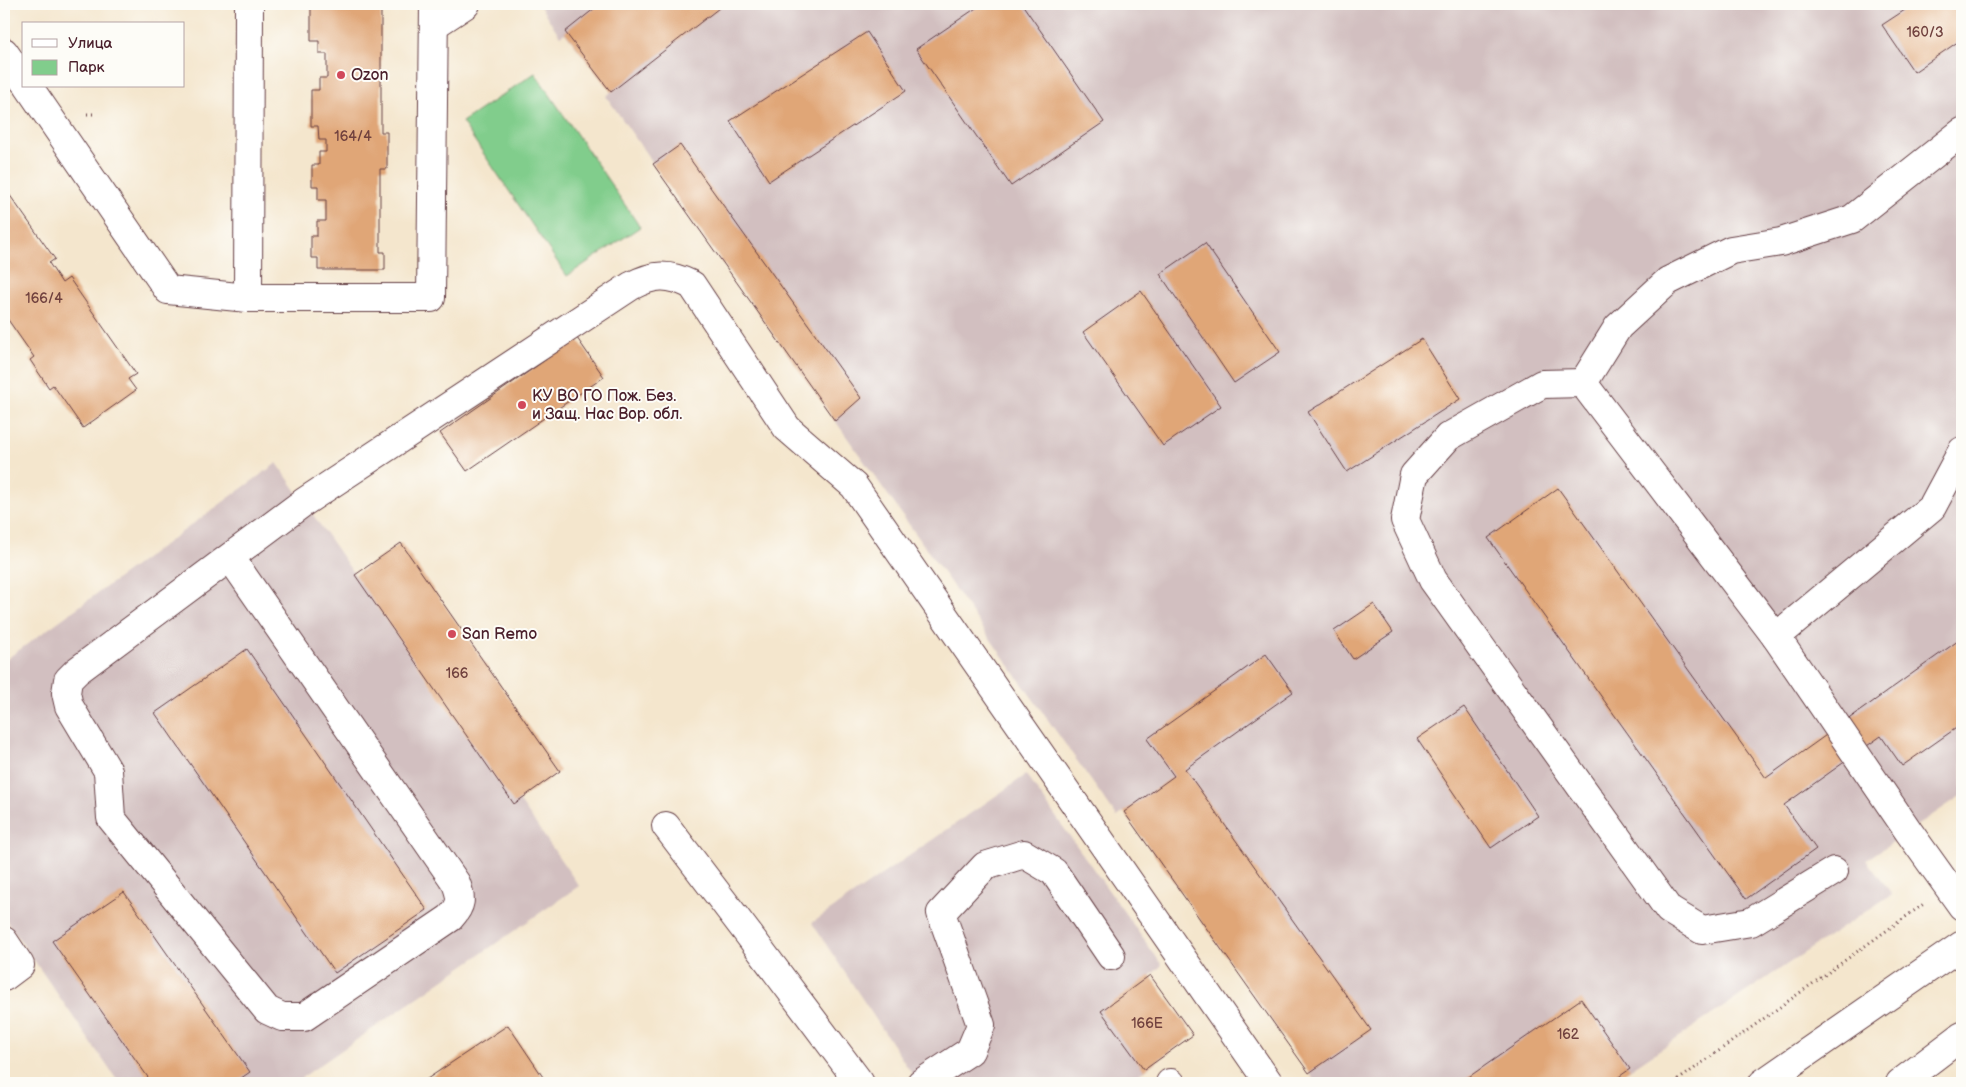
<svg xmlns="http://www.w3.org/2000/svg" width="1966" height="1087" font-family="'Balsamiq Sans',sans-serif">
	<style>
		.industrial { fill: #d2bfc0 }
		.green { fill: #81cd8c; stroke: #66765c }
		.building { fill: #e0a677 }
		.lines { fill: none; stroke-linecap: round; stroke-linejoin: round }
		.minor-casing { stroke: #643d43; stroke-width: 30 }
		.path { stroke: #643d43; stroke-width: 3; stroke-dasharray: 1 4; stroke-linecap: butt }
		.minor { stroke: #fff; stroke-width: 28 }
		.poi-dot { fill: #d1495b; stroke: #fdfcf7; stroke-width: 2 }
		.labels { text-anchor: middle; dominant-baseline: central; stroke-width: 4; stroke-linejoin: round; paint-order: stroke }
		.number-label { font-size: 14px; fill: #70413e }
		.poi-label { font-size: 16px; fill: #4a1f2b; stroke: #fdfcf7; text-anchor: start }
	</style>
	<rect width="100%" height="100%" fill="#fdfcf7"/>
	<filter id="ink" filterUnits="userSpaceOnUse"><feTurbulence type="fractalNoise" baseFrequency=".02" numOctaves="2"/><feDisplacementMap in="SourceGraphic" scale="10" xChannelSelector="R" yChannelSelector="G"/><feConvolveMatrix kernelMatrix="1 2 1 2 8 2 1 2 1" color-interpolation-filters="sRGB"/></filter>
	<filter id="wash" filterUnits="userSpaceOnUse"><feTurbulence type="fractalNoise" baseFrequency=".0096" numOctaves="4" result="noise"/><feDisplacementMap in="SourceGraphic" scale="20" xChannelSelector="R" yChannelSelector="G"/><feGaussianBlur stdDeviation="1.12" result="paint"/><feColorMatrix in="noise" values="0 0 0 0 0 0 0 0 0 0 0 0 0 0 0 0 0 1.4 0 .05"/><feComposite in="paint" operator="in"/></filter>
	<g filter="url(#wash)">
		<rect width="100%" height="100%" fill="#f4e6cd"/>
		<g class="industrial">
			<polygon points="544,4 1962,4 1962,795 1866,860 1892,894 1610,1083 1316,1083 1124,812 1117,817 684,208 606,96 611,92 565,33 560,36 540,6"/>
			<polygon points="277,463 513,803 519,800 579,886 294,1083 119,1083 4,917 4,661"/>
			<polygon points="1026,775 1162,965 1150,976 1193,1035 1127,1083 918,1083 812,923"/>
		</g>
		<polygon class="green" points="535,73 640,227 567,276 462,122"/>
		<g id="blocks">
			<g class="building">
				<polygon points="318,4 381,4 381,132 387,132 387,169 380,169 380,252 385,252 385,270 318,270 318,258 311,258 311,236 317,236 317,221 326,221 326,200 318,200 318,186 312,186 312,165 319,165 319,152 326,152 326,140 319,140 318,126 311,126 311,90 319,90 319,78 327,78 327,54 319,54 319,41 311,41 311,7 318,7"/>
				<polygon points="600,4 716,4 719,8 611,92 565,32"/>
				<polygon points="982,4 1022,4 1104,122 1011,186 916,49"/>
				<polygon points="1914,4 1962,4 1962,39 1914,72 1882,25"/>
				<polygon points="867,32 906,91 769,181 730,121"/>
				<polygon points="680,145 861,398 835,421 653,164"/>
				<polygon points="4,187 55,259 49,263 62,283 69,278 136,374 128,379 136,390 83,428 53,385 49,388 30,360 34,357 4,314"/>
				<polygon points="1205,243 1280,352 1234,383 1160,274"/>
				<polygon points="1141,291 1221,406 1163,446 1083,332"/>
				<polygon points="577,338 604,377 467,471 440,433"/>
				<polygon points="1422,339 1460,399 1347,472 1308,412"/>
				<polygon points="1558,488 1766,778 1962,638 1962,724 1902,766 1881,736 1784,805 1816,849 1746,899 1488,538"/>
				<polygon points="401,543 560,771 514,804 355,575"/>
				<polygon points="1374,604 1393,632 1353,659 1334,631"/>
				<polygon points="247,649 427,910 335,973 155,713"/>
				<polygon points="1266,654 1293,692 1185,769 1371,1030 1309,1073 1124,812 1174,776 1147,739"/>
				<polygon points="1464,707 1538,816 1491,848 1417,739"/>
				<polygon points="124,892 250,1072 234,1083 152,1083 52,941"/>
				<polygon points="1150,975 1193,1035 1144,1070 1101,1011"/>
				<polygon points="1581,999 1630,1069 1610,1083 1460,1083"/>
				<polygon points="508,1025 547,1083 421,1083"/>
			</g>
		</g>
	</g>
	<g filter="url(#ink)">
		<use href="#blocks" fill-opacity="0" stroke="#643d43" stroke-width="1"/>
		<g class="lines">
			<g class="minor-casing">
				<g id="minor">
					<polyline points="434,25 466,4"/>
					<polyline points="4,52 24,81"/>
					<polyline points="28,86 168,290 248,298 431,298 434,4"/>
					<polyline points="248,298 249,4"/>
					<polyline points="1583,383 1618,327 1668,281 1731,250 1781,242 1852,219 1962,132"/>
					<path d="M230,557L456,883C462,899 462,905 450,918L304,1017H282L267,1010L111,818L108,771L69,706L66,693L68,680L77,671L304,502L631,286C654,274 668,273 692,285L787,428L854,486L1269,1083"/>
					<polyline points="1776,637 1932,507 1962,451"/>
					<polyline points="666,826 749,935 860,1083"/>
					<polyline points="1834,871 1751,922 1702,930 1669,910 1433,580 1405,520 1414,475 1448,437 1542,384 1583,383 1776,637 1909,832 1962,906"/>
					<polyline points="4,941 20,965 4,977"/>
					<polyline points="921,1083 970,1051 981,1025 941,913 985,866 1024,854 1054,872 1111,956"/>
					<polyline points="1170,1083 1171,1083"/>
					<polyline points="1763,1083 1962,945"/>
					<polyline points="1900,1083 1962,1036"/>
				</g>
			</g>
			<g class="path">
				<polyline points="87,114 94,114"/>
				<polyline points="1674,1083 1925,903"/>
			</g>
			<use href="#minor" class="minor"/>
		</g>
	</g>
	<g class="poi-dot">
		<circle cx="341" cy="75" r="5"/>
		<circle cx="522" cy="405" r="5"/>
		<circle cx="452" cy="634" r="5"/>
	</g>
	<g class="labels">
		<g class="number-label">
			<text x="1925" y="32">160/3</text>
			<text x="353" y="136">164/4</text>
			<text x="44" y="298">166/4</text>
			<text x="457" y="673">166</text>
			<text x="1147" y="1023">166Е</text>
			<text x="1568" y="1034">162</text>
		</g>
		<g class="poi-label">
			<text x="351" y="75">Ozon</text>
			<text x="532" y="396">КУ ВО ГО Пож. Без.<tspan x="532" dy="18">и Защ. Нас Вор. обл.</tspan></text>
			<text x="462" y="634">San Remo</text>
		</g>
	</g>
	<rect width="1966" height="1087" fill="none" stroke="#fdfcf7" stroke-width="20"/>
	<rect x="22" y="22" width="162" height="65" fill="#fdfcf7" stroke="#b5a4a5"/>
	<rect x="32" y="39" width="25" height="8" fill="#ffffff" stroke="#b5a4a5"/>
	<text x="68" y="48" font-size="15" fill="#4a1f2b">Улица</text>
	<rect x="32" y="60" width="25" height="15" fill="#81cd8c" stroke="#b5a4a5"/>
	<text x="68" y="72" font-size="15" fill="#4a1f2b">Парк</text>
</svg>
